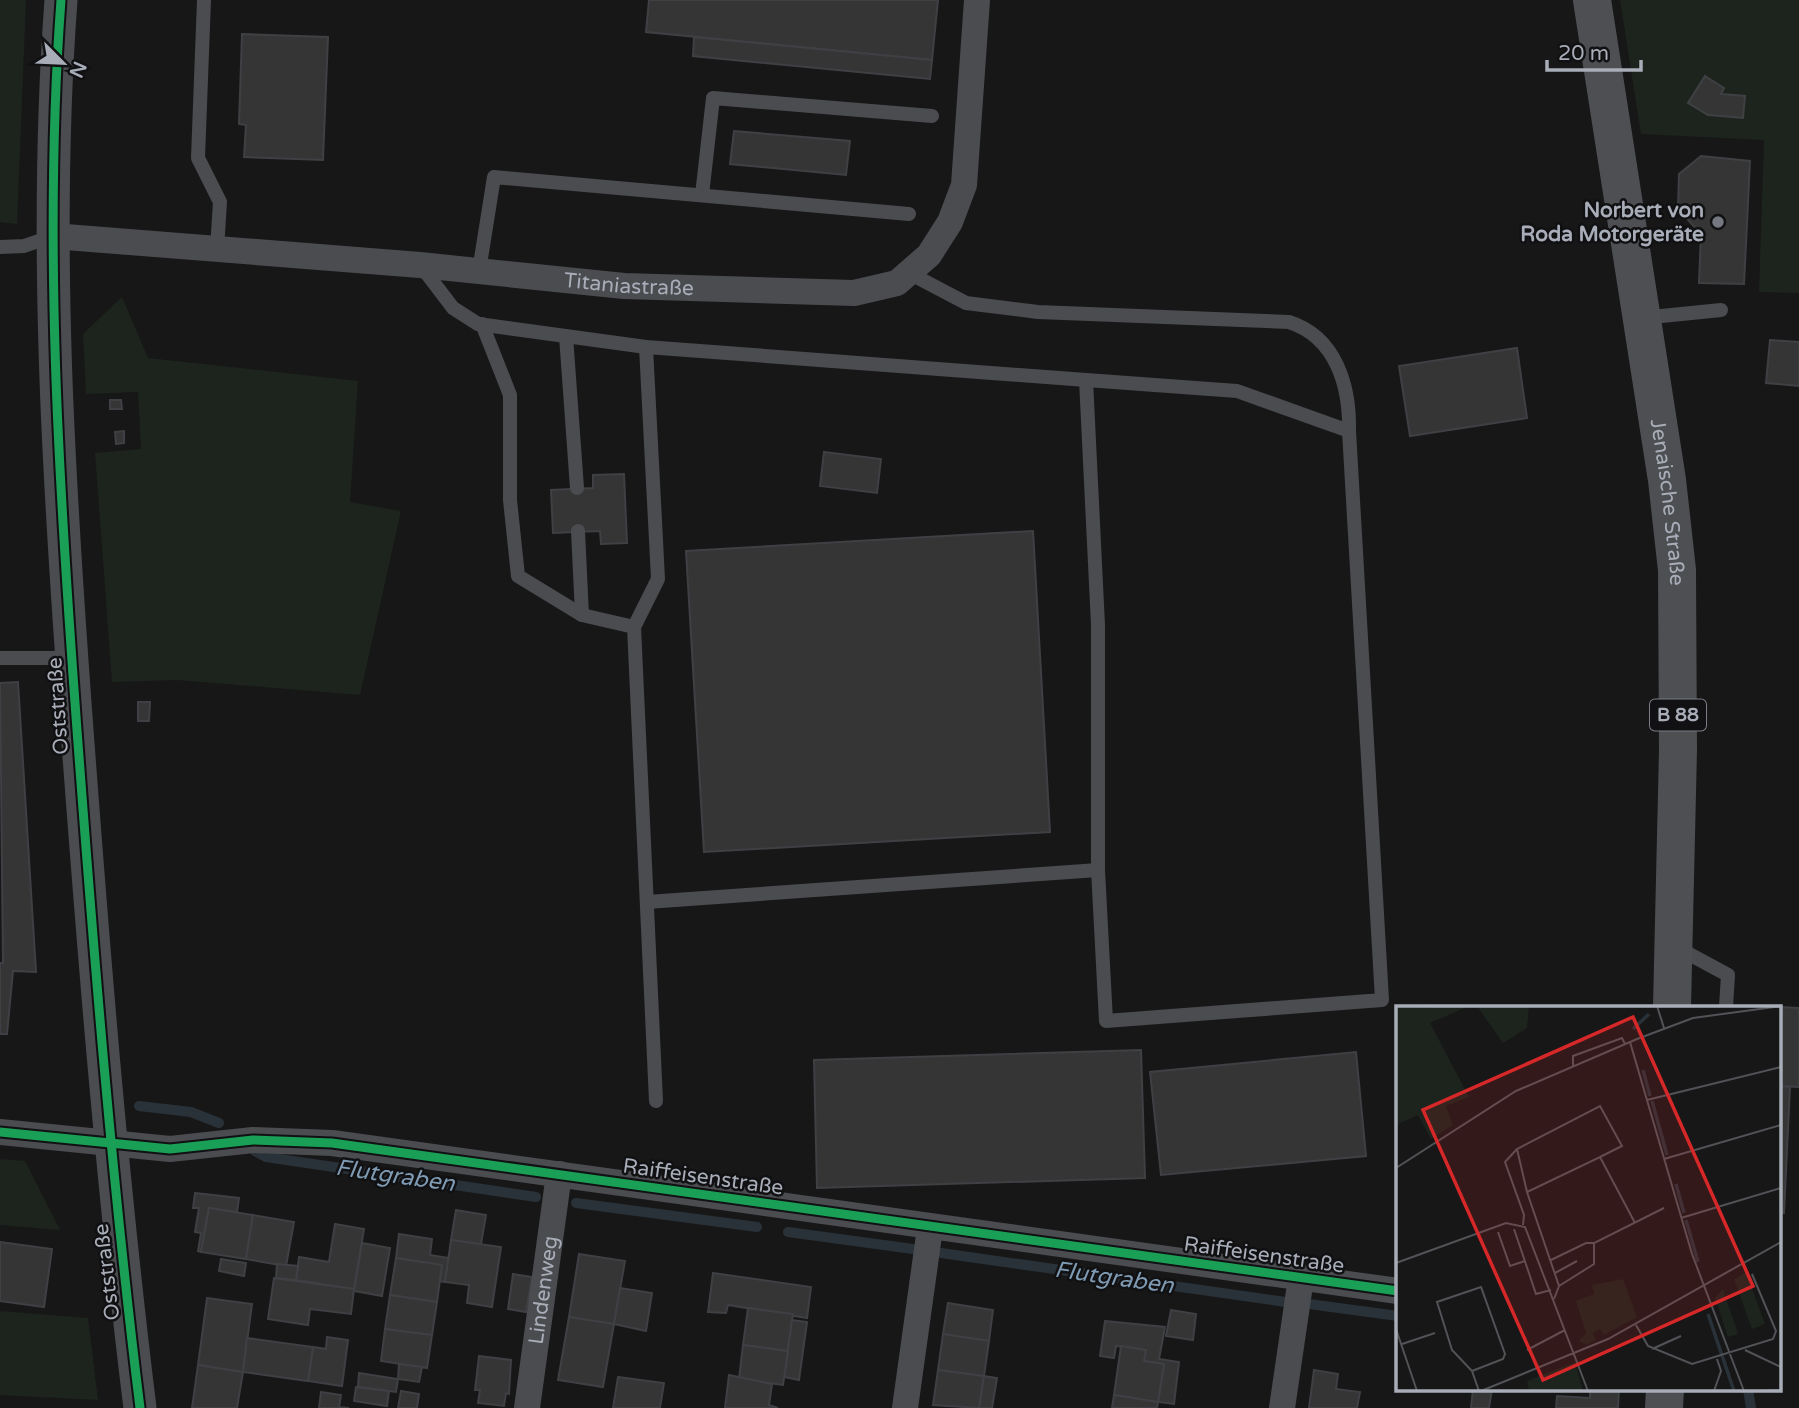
<svg xmlns="http://www.w3.org/2000/svg" width="1799" height="1408" font-family="'Varela Round',sans-serif">
	<style>
		.green { fill: #1d241e }
		.lines { fill: none; stroke-linecap: round; stroke-linejoin: round }
		.stream { stroke: #2a3239; stroke-width: 10 }
		.building { fill: #353536; stroke: #3f4043; stroke-width: 2 }
		.service { stroke: #4b4c50; stroke-width: 14 }
		.minor { stroke: #4b4c50; stroke-width: 26 }
		.tertiary { stroke: #4b4c50; stroke-width: 33 }
		.primary { stroke: #4d4f52; stroke-width: 38 }
		.cycleway-casing { stroke: #111113; stroke-width: 13 }
		.cycleway { stroke: #1a9f57; stroke-width: 9 }
		.poi-dot { fill: #757880; stroke: #111113; stroke-width: 2.5 }
		.labels { text-anchor: middle; dominant-baseline: central; stroke-width: 5; stroke-linejoin: round; paint-order: stroke }
		.shield { fill: #111113; stroke: #7b7e86; stroke-width: 2 }
		.shield-label { font-size: 19px; font-weight: bold; fill: #a8adb8 }
		.poi-label { font-size: 21px; font-weight: bold; fill: #a8adb8; stroke: #111113; text-anchor: end }
		.street-label { font-size: 21px; fill: #a8adb8; stroke: #111113 }
		.water-label { font-size: 23px; font-style: italic; fill: #7f9bb3; stroke: #111113 }
		.inset-river { fill: none; stroke: #2a3239; stroke-width: 3.5 }
		.inset-road { fill: none; stroke: #515357; stroke-width: 2 }
		.view { fill: #d62828; fill-opacity: 0.15; stroke: #d62828; stroke-width: 3.5 }
		.inset-edge { fill: none; stroke: #a8adb8; stroke-width: 3.5 }
	</style>
	<rect width="100%" height="100%" fill="#171717"/>
	<g class="green">
		<polygon points="0,0 26,0 17,224 0,222"/>
		<polygon points="1620,0 1799,0 1799,293 1759,292 1764,140 1641,134"/>
		<polygon points="122,297 148,358 358,381 350,502 401,511 360,695 177,680 112,682 95,453 141,449 138,392 86,394 83,334"/>
		<polygon points="0,1159 25,1161 60,1230 0,1225"/>
		<polygon points="0,1311 88,1318 98,1400 0,1395"/>
	</g>
	<g class="lines">
		<g class="stream">
			<polyline points="139,1106 191,1112 219,1123"/>
			<polyline points="255,1151 266,1157 536,1197"/>
			<polyline points="576,1203 757,1227"/>
			<polyline points="788,1232 913,1249"/>
			<polyline points="941,1253 1286,1302"/>
			<polyline points="1309,1304 1398,1316"/>
			<polyline points="1748,1389 1751,1408"/>
		</g>
	</g>
	<g class="building">
		<polygon points="649,0 938,0 932,60 646,32"/>
		<polygon points="242,34 328,37 323,160 244,157 246,125 239,124"/>
		<polygon points="694,37 932,60 930,79 693,56"/>
		<polygon points="1705,76 1724,88 1721,94 1745,96 1743,118 1708,115 1688,103"/>
		<polygon points="734,131 850,141 846,175 730,164"/>
		<polygon points="1701,156 1750,161 1744,284 1699,283 1701,234 1678,209 1679,174"/>
		<polygon points="1770,340 1799,342 1799,386 1766,383"/>
		<polygon points="1517,348 1527,418 1410,436 1399,366"/>
		<polygon points="110,400 121,400 122,409 110,409"/>
		<polygon points="124,431 124,443 116,444 115,432"/>
		<polygon points="824,452 881,459 877,493 820,486"/>
		<polygon points="624,474 627,543 601,544 600,531 553,533 551,490 593,488 593,475"/>
		<polygon points="1033,531 1050,832 704,852 686,551"/>
		<polygon points="18,682 36,972 13,971 7,1034 0,1034 0,963 3,963 0,683"/>
		<polygon points="138,702 150,702 149,721 138,721"/>
		<polygon points="1780,1007 1799,1008 1799,1087 1780,1086"/>
		<polygon points="1141,1050 1145,1178 817,1188 814,1060"/>
		<polygon points="1356,1052 1366,1156 1161,1175 1150,1072"/>
		<polygon points="1780,1086 1790,1087 1784,1213 1780,1213"/>
		<polygon points="195,1193 239,1198 237,1212 209,1208 201,1252 198,1251 201,1233 195,1232 199,1208 193,1208"/>
		<polygon points="209,1208 253,1215 246,1259 201,1252"/>
		<polygon points="456,1210 486,1215 481,1244 451,1240"/>
		<polygon points="253,1215 294,1222 286,1266 246,1259"/>
		<polygon points="335,1224 364,1229 354,1289 296,1280 299,1257 329,1262"/>
		<polygon points="399,1234 432,1239 430,1255 449,1258 445,1282 439,1281 442,1265 396,1258"/>
		<polygon points="451,1240 501,1247 492,1307 467,1303 469,1285 445,1282"/>
		<polygon points="0,1242 52,1249 44,1307 0,1301"/>
		<polygon points="362,1243 390,1248 382,1296 354,1291"/>
		<polygon points="579,1254 625,1261 614,1324 569,1317"/>
		<polygon points="396,1258 442,1265 437,1302 390,1295"/>
		<polygon points="221,1259 246,1263 244,1276 219,1271"/>
		<polygon points="277,1264 298,1266 296,1280 276,1278"/>
		<polygon points="713,1273 811,1287 807,1318 728,1305 726,1313 708,1312"/>
		<polygon points="513,1274 532,1277 526,1312 508,1309"/>
		<polygon points="274,1278 354,1289 351,1314 310,1309 308,1325 268,1319"/>
		<polygon points="620,1288 652,1293 646,1331 614,1324"/>
		<polygon points="390,1295 437,1302 432,1335 385,1329"/>
		<polygon points="207,1298 252,1304 243,1372 198,1365"/>
		<polygon points="948,1303 993,1310 989,1341 943,1334"/>
		<polygon points="748,1308 793,1314 788,1351 743,1345"/>
		<polygon points="1171,1310 1196,1314 1193,1340 1166,1336"/>
		<polygon points="569,1317 614,1324 603,1387 558,1380"/>
		<polygon points="792,1320 807,1322 799,1380 784,1377"/>
		<polygon points="1105,1321 1165,1327 1159,1359 1179,1362 1174,1404 1158,1402 1164,1364 1144,1361 1146,1350 1116,1346 1114,1358 1100,1356"/>
		<polygon points="385,1329 432,1335 427,1368 381,1361"/>
		<polygon points="943,1334 989,1341 984,1376 938,1370"/>
		<polygon points="327,1337 348,1340 342,1386 308,1381 313,1347 326,1349"/>
		<polygon points="247,1338 313,1347 308,1381 243,1372"/>
		<polygon points="743,1345 788,1351 783,1385 739,1379"/>
		<polygon points="1121,1346 1146,1350 1144,1361 1164,1364 1158,1402 1114,1395"/>
		<polygon points="479,1356 511,1360 509,1394 506,1393 504,1406 478,1403 480,1390 475,1390"/>
		<polygon points="399,1364 422,1367 419,1382 398,1379"/>
		<polygon points="198,1365 243,1372 237,1408 192,1408"/>
		<polygon points="938,1370 984,1376 979,1408 933,1405"/>
		<polygon points="1314,1370 1338,1374 1336,1389 1360,1392 1357,1408 1309,1408"/>
		<polygon points="359,1373 398,1379 396,1392 358,1387"/>
		<polygon points="729,1375 772,1384 769,1405 778,1408 725,1408"/>
		<polygon points="984,1376 997,1378 992,1408 979,1408"/>
		<polygon points="618,1377 664,1383 660,1408 613,1408"/>
		<polygon points="356,1387 389,1391 387,1406 354,1401"/>
		<polygon points="1473,1389 1492,1389 1489,1408 1471,1408"/>
		<polygon points="1590,1389 1619,1389 1618,1408 1556,1408 1557,1396 1590,1398"/>
		<polygon points="401,1391 419,1394 417,1408 398,1408"/>
		<polygon points="321,1392 341,1395 339,1407 349,1408 319,1408"/>
		<polygon points="1114,1395 1158,1402 1157,1408 1112,1408"/>
	</g>
	<g class="lines">
		<g class="service">
			<polyline points="204,0 198,158 220,202 217,249"/>
			<polyline points="702,195 713,98 932,116"/>
			<polyline points="0,247 24,246 53,236"/>
			<polyline points="421,266 453,308 478,324 646,347 1086,380 1098,625 1098,870 647,902"/>
			<polyline points="479,271 494,177 909,214"/>
			<path d="M909,273L966,303L1038,312L1289,322C1336,337 1350,386 1349,431"/>
			<polyline points="1642,318 1721,310"/>
			<polyline points="482,324 510,395 510,500 518,576 582,615 634,627 656,1101"/>
			<polyline points="566,336 577,488"/>
			<polyline points="1086,380 1237,391 1349,431 1382,1000 1106,1021 1098,870"/>
			<polyline points="578,531 582,615"/>
			<polyline points="634,627 658,579 646,347"/>
			<polyline points="0,658 72,658"/>
			<polyline points="1678,948 1728,975 1726,1007"/>
		</g>
		<g class="minor">
			<path id="s1" d="M53,236L420,265L624,286L854,293L897,283L929,255L950,222L964,185L977,0"/>
			<polyline points="0,1132 170,1149 253,1140 332,1143 1398,1291"/>
			<path id="s2" d="M527,1408L559,1174"/>
			<polyline points="905,1408 930,1228"/>
			<polyline points="1282,1408 1301,1278"/>
		</g>
		<path class="tertiary" d="M61,0C43,242 59,488 77,730C94,957 112,1182 140,1408"/>
		<g class="primary">
			<path id="s3" d="M1592,0L1667,480L1677,570L1678,750L1672,1007"/>
			<polyline points="1664,1408 1665,1389"/>
		</g>
		<g class="cycleway-casing">
			<g id="cycleway">
				<path d="M61,0C43,242 59,488 77,730C94,957 112,1182 140,1408"/>
				<polyline points="0,1132 170,1149 253,1140 332,1143 1398,1291"/>
			</g>
		</g>
		<use href="#cycleway" class="cycleway"/>
	</g>
	<circle class="poi-dot" cx="1718" cy="222" r="7"/>
	<g class="labels">
		<rect class="shield" x="1650" y="699.5" width="56" height="31" rx="5"/>
		<g class="shield-label">
			<text x="1678" y="715">B 88</text>
		</g>
		<g class="poi-label">
			<text x="1704" y="210">Norbert von<tspan x="1704" dy="24">Roda Motorgeräte</tspan></text>
		</g>
		<g class="street-label">
			<text stroke="none"><textPath href="#s1" startOffset="578">Titaniastraße</textPath></text>
			<text stroke="none"><textPath href="#s3" startOffset="508">Jenaische Straße</textPath></text>
			<text transform="translate(58 706) rotate(-94)">Oststraße</text>
			<text transform="translate(703 1177) rotate(8)">Raiffeisenstraße</text>
			<text transform="translate(1264 1255) rotate(8)">Raiffeisenstraße</text>
			<text transform="translate(107 1272) rotate(-97)">Oststraße</text>
			<text stroke="none"><textPath href="#s2" startOffset="119">Lindenweg</textPath></text>
		</g>
		<g class="water-label">
			<text transform="translate(395 1176) rotate(8)">Flutgraben</text>
			<text transform="translate(1114 1278) rotate(8)">Flutgraben</text>
		</g>
	</g>
	<g transform="translate(1396 1006)">
		<rect width="385" height="385" fill="#171717"/>
		<path d="M73,0L34,17L73,91L50,100L57,119L35,133L22,109L0,119V2ZM81,0H133L131,22L107,37ZM350,266L369,318L356,323L338,273ZM227,273L241,311L208,329L204,323L197,327L200,334L191,339L183,335L190,327L180,295L198,288L196,279ZM327,283L342,328L332,331L319,292ZM179,356L187,385H133L131,375Z" fill="#1d241e"/>
		<path class="inset-river" d="M237,23L253,8M247,64L254,90M256,95L271,149M280,178L288,207M290,214L302,256M312,308L338,385"/>
		<path class="inset-road" d="M261,0L268,22M234,36L296,248L348,385M177,60V50L226,32L229,38M251,94L385,61M121,143L109,156L128,209L127,219M268,153L385,119M0,162L120,85L241,33L297,12L385,0M131,186L121,143L204,100L226,140L204,151M285,212L385,182M118,223L140,288L155,284M102,226L114,260L129,255M155,254L190,237H198M0,257L110,217L129,221L192,385M159,267L181,255M163,280L198,258V237L268,202M158,293L163,280L131,186L204,151L239,217M240,319L252,340L296,358L377,333L380,325L356,268M0,323L21,385M6,338L39,327M256,343L285,330M131,344L169,324M349,344L385,361M76,365L107,353L109,348L85,281L41,296L56,344L76,365L83,385M85,385L212,333L385,236M318,385L325,365L321,353M359,385L385,384"/>
		<path class="view" d="M237,11L357,280L147,374L27,104Z"/>
		<rect width="385" height="385" class="inset-edge"/>
	</g>
	<g transform="translate(63 63) rotate(114)" stroke="#111113" stroke-width="5" paint-order="stroke">
	<path d="M0-5L12 26L0 18L-12 26Z" fill="#a8adb8"/>
	<text y="-10" font-size="19" font-weight="bold" text-anchor="middle" fill="#a8adb8">N</text>
	</g>
	<path d="M1547 60v10h94v-10" fill="none" stroke="#a8adb8" stroke-width="3.5"/>
	<text x="1558" y="60" font-size="21" fill="#a8adb8" stroke="#111113" stroke-width="5" paint-order="stroke">20 m</text>
</svg>
